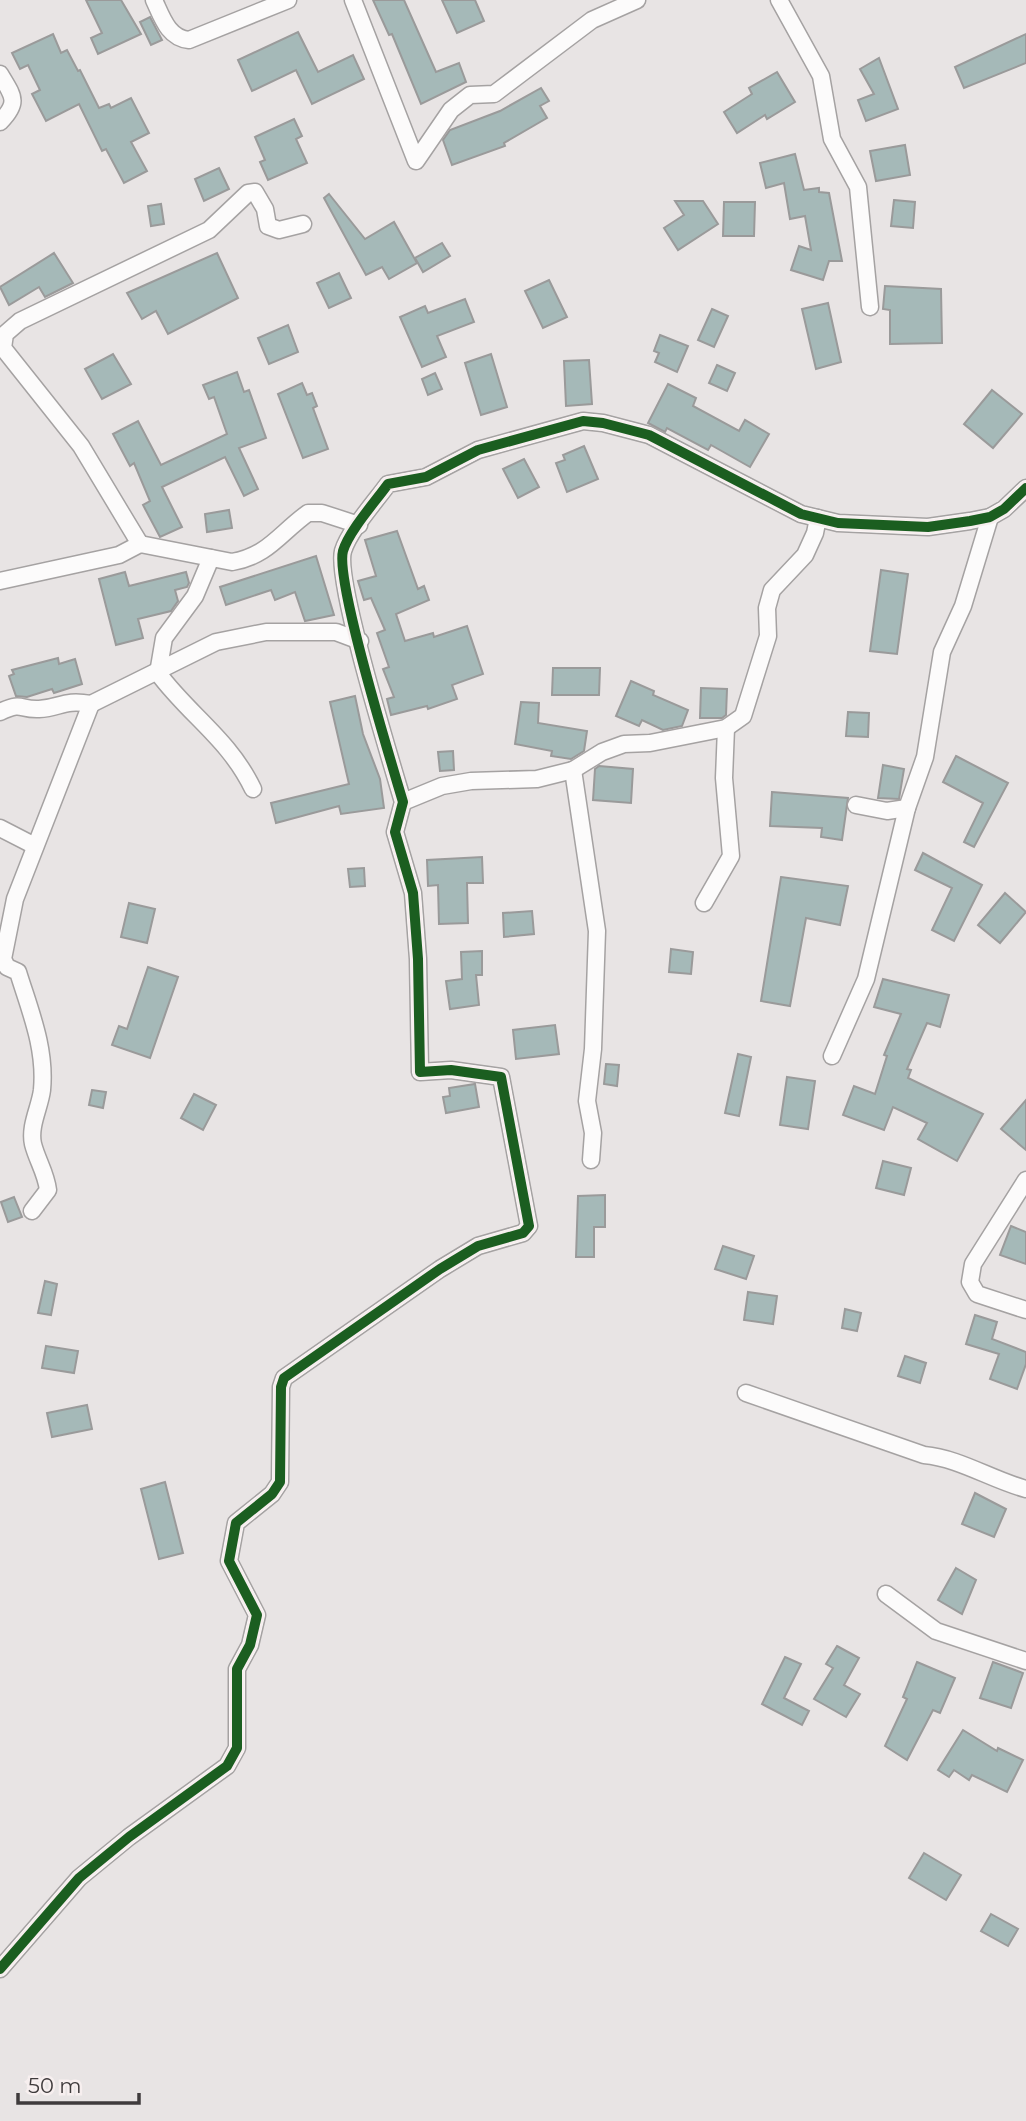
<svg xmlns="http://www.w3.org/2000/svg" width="1026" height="2121" font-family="Montserrat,sans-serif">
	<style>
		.building { fill: #a5b9b8; stroke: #9a9a9a; stroke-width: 2 }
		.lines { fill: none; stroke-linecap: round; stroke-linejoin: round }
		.street-casing { stroke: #a5a2a2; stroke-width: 19 }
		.street { stroke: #fcfbfb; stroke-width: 16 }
		.cycleway-casing { stroke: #f7efef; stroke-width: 15 }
		.cycleway { stroke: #1b5e20; stroke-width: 10 }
	</style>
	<rect width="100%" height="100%" fill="#e8e4e4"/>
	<g class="building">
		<polygon points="86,0 121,0 141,34 98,54 91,38 102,33"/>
		<polygon points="373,0 404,0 436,72 459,63 466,82 421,104 392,34 389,35"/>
		<polygon points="442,0 475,0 484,21 457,33"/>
		<polygon points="150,17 162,40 151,45 140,22"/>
		<polygon points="298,32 318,72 353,55 364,79 312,104 296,70 252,91 238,60"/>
		<polygon points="53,34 61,53 67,50 78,71 80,70 99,108 109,104 111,108 131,98 149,133 131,142 147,171 124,183 106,149 102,151 79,104 46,121 32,94 40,90 28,65 20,69 12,53"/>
		<polygon points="1026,34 1026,63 964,88 955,67"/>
		<polygon points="879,58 898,109 866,121 858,100 874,94 860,69"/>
		<polygon points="777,72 795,102 767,119 765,115 737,133 724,112 752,94 749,88"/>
		<polygon points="541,88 549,101 540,106 547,118 504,143 505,146 452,165 443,140 450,130 500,111"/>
		<polygon points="294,119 302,136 296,139 307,163 268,180 260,162 265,160 255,137"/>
		<polygon points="905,145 910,175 876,181 870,151"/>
		<polygon points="795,154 804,190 819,188 819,192 829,193 842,261 829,261 823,280 791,270 799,246 811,250 805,216 790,219 784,183 766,188 760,163"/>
		<polygon points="219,168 229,189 204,201 195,179"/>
		<polygon points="329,194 365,239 394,222 417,263 389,279 382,267 366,275 324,198"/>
		<polygon points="894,200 915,202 913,228 891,226"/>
		<polygon points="675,201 703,201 718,224 678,250 664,228 684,215"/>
		<polygon points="724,202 755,202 754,236 723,236"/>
		<polygon points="161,204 164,224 151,226 148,206"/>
		<polygon points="442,243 450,256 423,272 415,258"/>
		<polygon points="54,253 73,283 45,297 39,287 9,305 0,287"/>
		<polygon points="217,253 238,298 168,334 156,311 142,319 127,293"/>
		<polygon points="339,273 351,298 329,308 317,283"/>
		<polygon points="549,280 567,317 543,328 525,291"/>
		<polygon points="885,286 941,289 942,343 890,344 890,310 883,309"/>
		<polygon points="465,299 474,322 437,336 446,357 422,367 400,317 425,306 428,313"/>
		<polygon points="828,303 841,362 816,369 802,309"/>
		<polygon points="712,309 728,316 714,347 698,340"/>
		<polygon points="288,325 298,352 269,364 258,338"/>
		<polygon points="660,335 688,346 677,372 655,362 659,353 654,351"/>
		<polygon points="113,354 131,384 102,399 85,369"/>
		<polygon points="491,354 507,407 481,415 465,363"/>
		<polygon points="589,360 592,404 566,406 564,361"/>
		<polygon points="717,365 735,373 727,391 709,383"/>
		<polygon points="237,372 244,392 249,390 266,438 239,448 258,489 244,496 225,457 162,487 182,527 160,537 143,505 150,501 134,463 130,466 113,434 138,421 161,465 227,434 214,397 209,399 203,385"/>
		<polygon points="435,373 442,389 428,395 422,379"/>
		<polygon points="302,383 307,395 312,393 317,406 313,408 328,449 303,458 278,394"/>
		<polygon points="668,384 696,398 693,406 739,431 745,420 769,434 750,467 711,445 708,450 667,428 665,432 648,423"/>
		<polygon points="992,390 1022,414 993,448 964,424"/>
		<polygon points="584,446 598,479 567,492 556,463 565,460 563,455"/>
		<polygon points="524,459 539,487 518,498 503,469"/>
		<polygon points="229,510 232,528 207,532 205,514"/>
		<polygon points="397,531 418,589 424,586 429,600 396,614 405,641 433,633 434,637 467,626 483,674 452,685 457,699 428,709 427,706 391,715 387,699 394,697 383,669 389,667 377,633 385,630 371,598 364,600 358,581 376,576 365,540"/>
		<polygon points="316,556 334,615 305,621 295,592 275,600 271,590 226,605 220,587"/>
		<polygon points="881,570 908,574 897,654 870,651"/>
		<polygon points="125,572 129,586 186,572 189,583 187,587 175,590 178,601 171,611 138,619 143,638 116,645 99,579"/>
		<polygon points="58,658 59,664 75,659 82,684 54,693 52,689 27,697 16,696 9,676 14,674 12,670"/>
		<polygon points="553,668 600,668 599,695 552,695"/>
		<polygon points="631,681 654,691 653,695 688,710 682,726 663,730 642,720 639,726 616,716"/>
		<polygon points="701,688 727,689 726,715 722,718 700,718"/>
		<polygon points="355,696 363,734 380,779 384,808 341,814 339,806 276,823 271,803 349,784 330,702"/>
		<polygon points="521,702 539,703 538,723 587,731 584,751 571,759 551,756 552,751 515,744"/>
		<polygon points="848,712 869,713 868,737 846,736"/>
		<polygon points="453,751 454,770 440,771 438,752"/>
		<polygon points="956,756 1008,783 974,847 964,842 983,803 943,782"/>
		<polygon points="883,765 904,769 899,799 878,798"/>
		<polygon points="599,766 633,769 631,803 593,800 595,769"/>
		<polygon points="772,792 848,798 842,840 821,837 822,828 770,826"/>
		<polygon points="923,853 982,885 954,941 932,930 952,888 915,870"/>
		<polygon points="482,857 483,883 467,883 468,923 439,924 438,885 428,886 427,860"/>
		<polygon points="364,868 365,886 350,887 348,869"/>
		<polygon points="781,877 848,886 840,925 806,918 790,1006 761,1001"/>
		<polygon points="1005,893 1026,912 1000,943 978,925"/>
		<polygon points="129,903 155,909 147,943 121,937"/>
		<polygon points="532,911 534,934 504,937 503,913"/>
		<polygon points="671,949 693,952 691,974 669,972"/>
		<polygon points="482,951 482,975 476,975 479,1005 450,1009 446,981 462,979 461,952"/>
		<polygon points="148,967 178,977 150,1058 112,1045 119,1026 127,1029"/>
		<polygon points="883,979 949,995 940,1027 927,1023 907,1069 911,1070 908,1078 983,1114 957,1161 918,1139 927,1123 893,1107 884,1130 843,1115 854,1086 875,1094 887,1056 884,1055 901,1014 874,1007"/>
		<polygon points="555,1025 559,1054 516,1059 513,1030"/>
		<polygon points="738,1054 751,1057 739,1116 725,1113"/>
		<polygon points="606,1064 619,1065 617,1086 604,1084"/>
		<polygon points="787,1077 815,1081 808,1129 780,1125"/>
		<polygon points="475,1084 479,1107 446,1113 443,1097 450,1096 449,1088"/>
		<polygon points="92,1090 106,1092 103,1108 89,1105"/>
		<polygon points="194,1094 216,1105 203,1130 181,1118"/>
		<polygon points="1026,1100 1026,1150 1001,1129"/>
		<polygon points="883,1161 911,1168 904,1195 876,1188"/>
		<polygon points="605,1195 605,1227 594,1227 594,1257 576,1257 578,1196"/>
		<polygon points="14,1197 22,1217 8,1222 1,1202"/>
		<polygon points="1011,1226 1026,1232 1026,1264 1000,1255"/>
		<polygon points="723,1246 754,1256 746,1279 715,1269"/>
		<polygon points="45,1281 57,1284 51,1315 38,1313"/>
		<polygon points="748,1292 777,1296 773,1324 744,1320"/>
		<polygon points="845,1309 861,1313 857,1331 842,1328"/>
		<polygon points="975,1315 997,1322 992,1339 1026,1352 1026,1364 1017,1389 990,1379 999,1354 966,1344"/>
		<polygon points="46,1346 78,1351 74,1373 42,1368"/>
		<polygon points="905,1356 926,1363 920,1383 898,1376"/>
		<polygon points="87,1405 92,1429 52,1437 47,1413"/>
		<polygon points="165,1482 183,1553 159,1559 141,1489"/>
		<polygon points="975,1493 1006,1509 994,1537 962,1524"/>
		<polygon points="956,1568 976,1580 962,1614 938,1600"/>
		<polygon points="837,1646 859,1658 844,1685 860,1694 846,1717 814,1699 833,1668 826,1664"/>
		<polygon points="785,1657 801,1664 784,1698 809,1711 802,1725 762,1704"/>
		<polygon points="917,1662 955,1678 940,1713 933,1710 907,1760 885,1746 907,1699 903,1697"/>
		<polygon points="993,1662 1023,1673 1011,1708 980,1698"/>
		<polygon points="963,1730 997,1751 998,1748 1023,1760 1007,1792 972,1775 969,1780 954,1770 949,1777 938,1770"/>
		<polygon points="924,1853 961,1875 946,1900 909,1878"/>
		<polygon points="991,1914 1018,1929 1008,1946 981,1931"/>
	</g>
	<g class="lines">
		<g class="street-casing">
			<g id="street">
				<path d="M154,0C162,17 168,38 189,40L288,0"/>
				<polyline points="353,0 416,161 451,110 470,95 494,94 592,20 637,0"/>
				<polyline points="779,0 821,76 832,139 858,187 870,307"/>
				<path d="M0,74C13,96 20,102 0,122"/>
				<polyline points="140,544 81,446 3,348 5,334 20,321 209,230 248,193 255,192 265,209 268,226 279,230 303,224"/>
				<path d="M211,558L195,596L164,638L158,673C189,715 229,739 253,789"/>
				<path d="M0,581L119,555L140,544L232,562C268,556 280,533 308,513H322L359,525"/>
				<path d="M0,712C23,701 19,710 39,709C61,708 63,699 91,704L216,642L266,632H336L360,641"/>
				<polyline points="573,770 597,931 593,1049 587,1101 593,1133 591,1160"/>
				<polyline points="403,802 442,786 471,781 537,779 573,770 602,752 624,744 650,743 726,728 743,716 768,636 767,608 772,590 805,555 815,533 818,518"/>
				<polyline points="856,805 887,811 907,808 925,757 942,652 963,606 990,517"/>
				<polyline points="0,828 35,846"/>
				<polyline points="704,903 731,856 724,778 726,728"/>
				<polyline points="832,1056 866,979 907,808"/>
				<polyline points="1026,1180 973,1264 970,1282 977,1294 1026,1310"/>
				<path d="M32,1211L48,1190C46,1173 37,1160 33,1144C29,1126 40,1107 42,1090C46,1048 30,1011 18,972L7,967L3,959L15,899L91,704"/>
				<path d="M746,1393L924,1455C959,1458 992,1480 1026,1489"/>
				<polyline points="886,1594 936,1631 1026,1661"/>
				<path d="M0,1969L79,1878L129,1837L227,1766L237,1748V1669L250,1645L257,1615L229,1561L236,1523L272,1494L280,1482L281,1387L284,1378L440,1269L478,1246L523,1233L529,1226L501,1077L451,1070L420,1072L418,959L413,893L395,832L403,802C391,761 335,581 343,551C349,531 375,502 388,484L426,477L478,450L583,421L603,423L649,435L801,514L838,523L928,527L970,521L990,517L1004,509L1026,488"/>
			</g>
		</g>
		<use href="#street" class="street"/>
		<g class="cycleway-casing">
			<path id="cycleway" d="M0,1969L79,1878L129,1837L227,1766L237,1748V1669L250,1645L257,1615L229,1561L236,1523L272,1494L280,1482L281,1387L284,1378L440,1269L478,1246L523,1233L529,1226L501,1077L451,1070L420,1072L418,959L413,893L395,832L403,802C391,761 335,581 343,551C349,531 375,502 388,484L426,477L478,450L583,421L603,423L649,435L801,514L838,523L928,527L970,521L990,517L1004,509L1026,488"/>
		</g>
		<use href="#cycleway" class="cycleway"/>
	</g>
	<path d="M18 2093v10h121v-10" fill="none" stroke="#3f3b3c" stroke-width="3.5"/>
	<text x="28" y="2093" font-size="21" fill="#3f3b3c" stroke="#f7efef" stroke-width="5" paint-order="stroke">50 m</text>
</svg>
